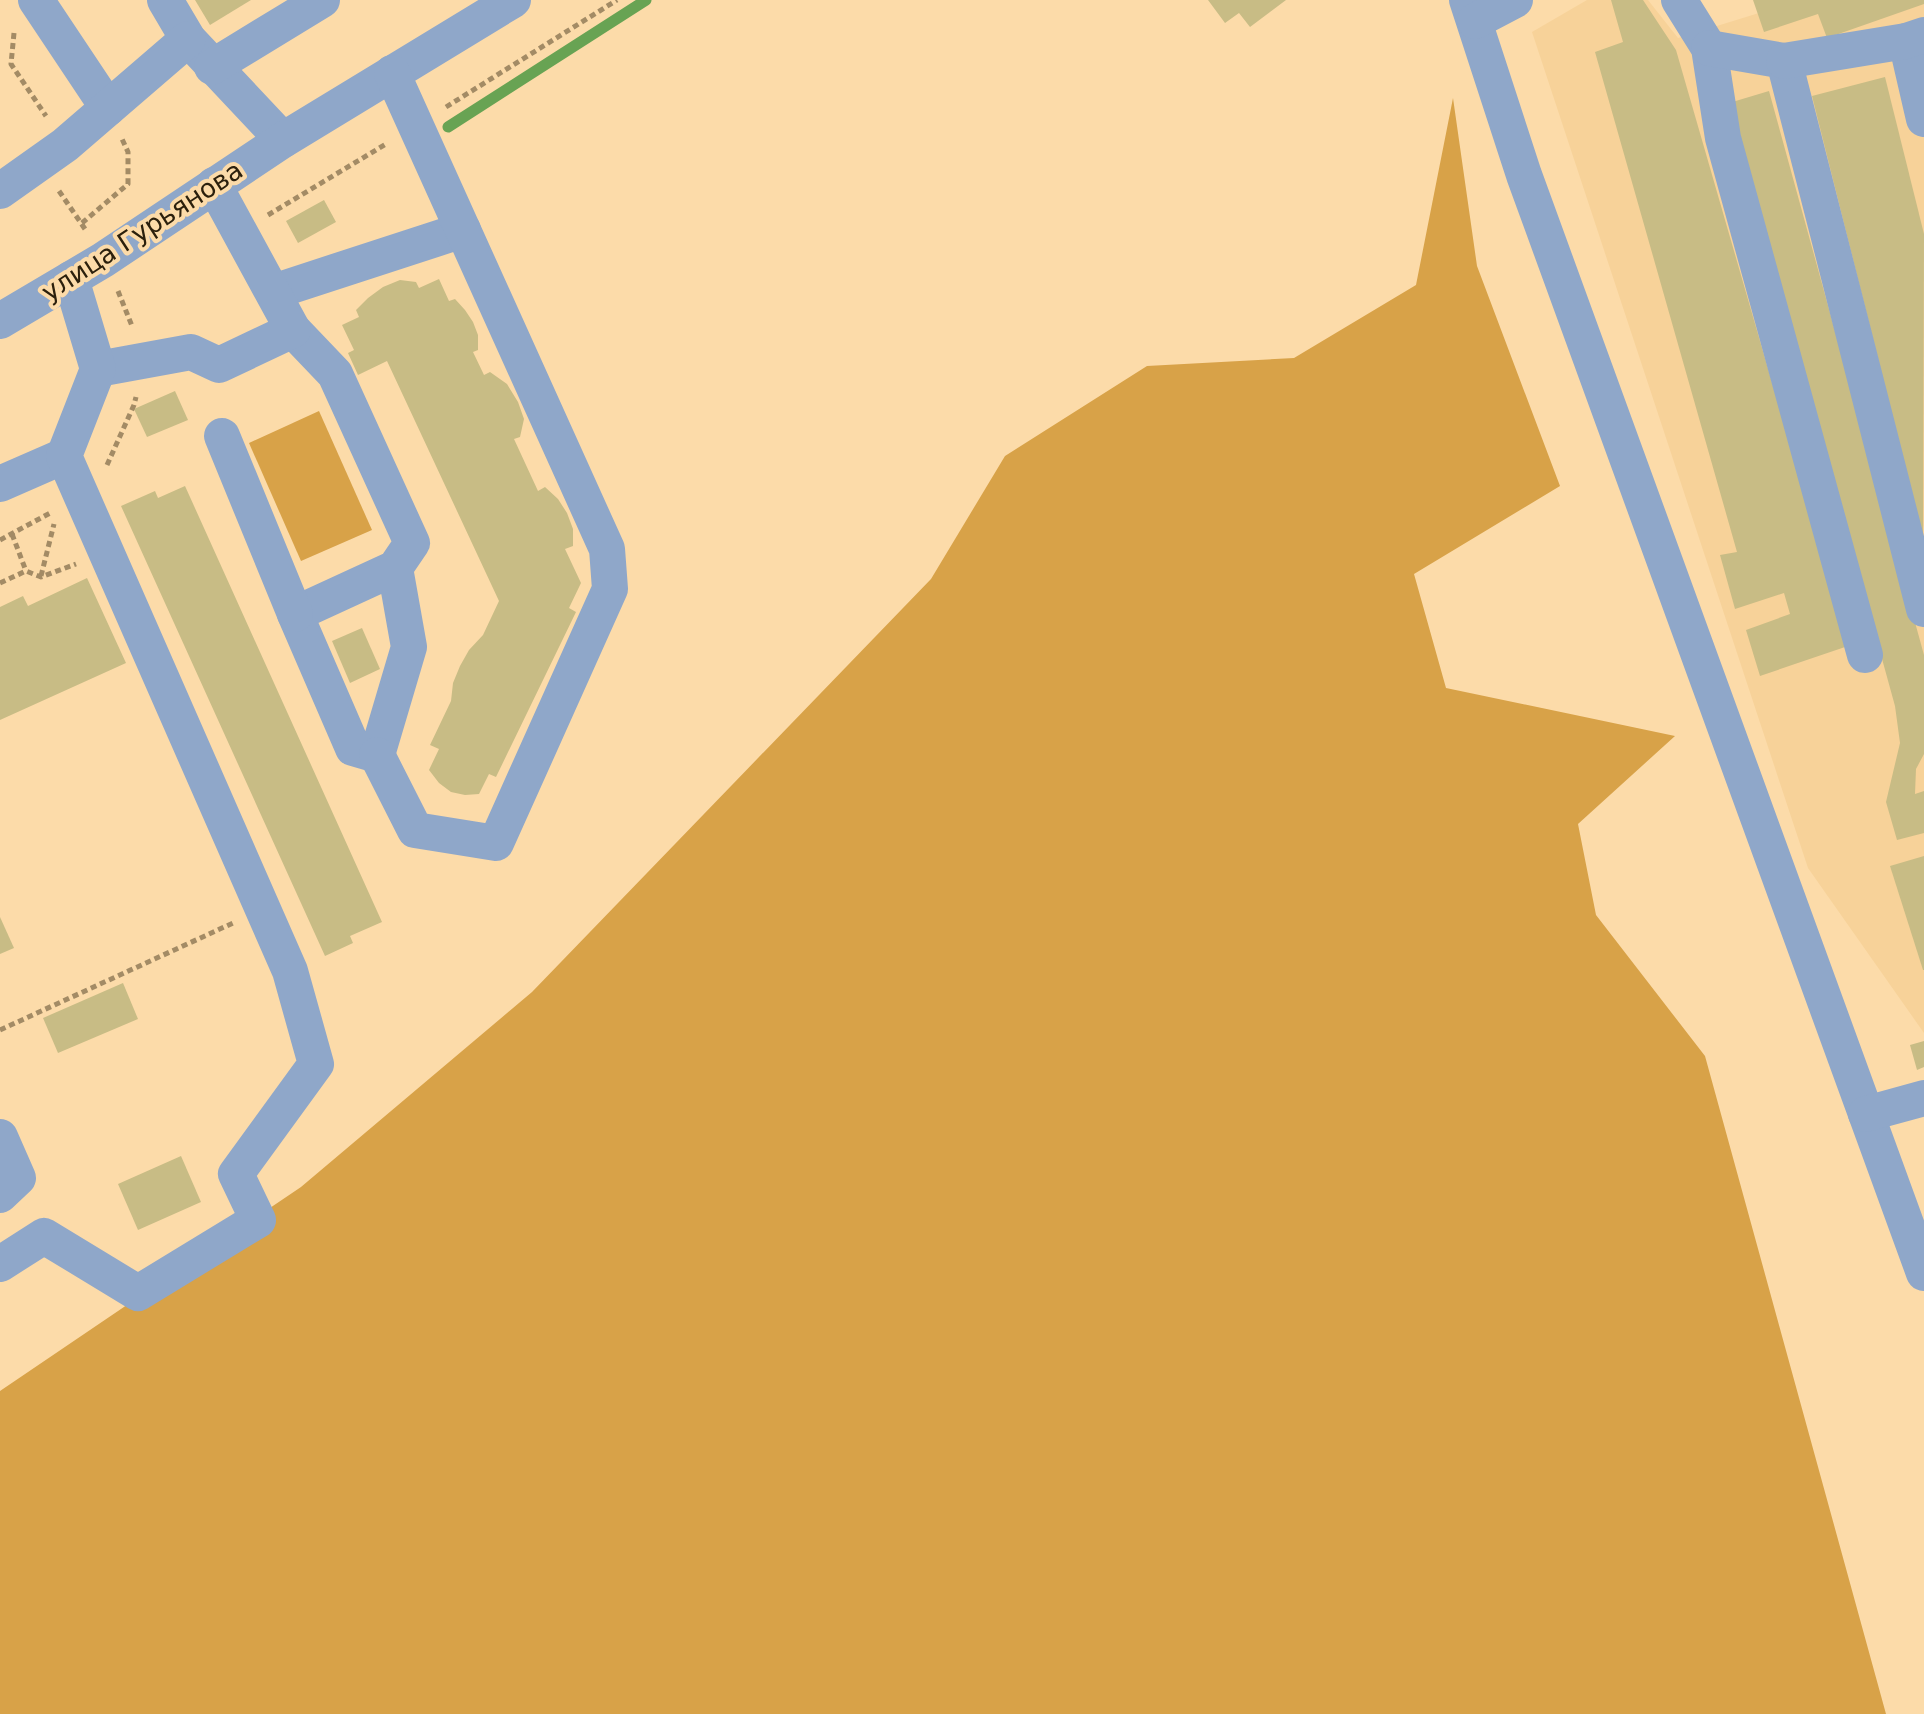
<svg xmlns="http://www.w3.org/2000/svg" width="1924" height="1714" font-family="'DejaVu Sans',sans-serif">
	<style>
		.built { fill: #f7d299 }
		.green { fill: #d8a248 }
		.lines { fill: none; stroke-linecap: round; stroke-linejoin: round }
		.stream { stroke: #68a353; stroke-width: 11 }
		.building { fill: #c8bc85 }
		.path { stroke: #a38b65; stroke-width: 5; stroke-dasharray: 6 4; stroke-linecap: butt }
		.minor { stroke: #8fa7c9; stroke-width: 36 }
		.labels { text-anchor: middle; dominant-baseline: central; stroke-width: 8; stroke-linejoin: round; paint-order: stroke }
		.street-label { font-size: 26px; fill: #2c200c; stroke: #fcdba9 }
	</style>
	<rect width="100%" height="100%" fill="#fcdba9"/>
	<polygon class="built" points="1587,0 1648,0 1678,38 1801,0 1924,0 1924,1033 1808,868 1532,32"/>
	<g class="green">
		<polygon points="1453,98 1477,266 1560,486 1414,574 1446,688 1675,736 1578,824 1596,915 1705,1056 1886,1714 0,1714 0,1391 301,1187 532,992 931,579 1005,456 1147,366 1294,358 1416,285"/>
		<polygon points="319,411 372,530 301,561 249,443"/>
	</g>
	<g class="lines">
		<polyline class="stream" points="448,127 646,0"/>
	</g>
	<g class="building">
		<polygon points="195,0 251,0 210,25"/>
		<polygon points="1208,0 1286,0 1250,27 1239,13 1225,23"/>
		<polygon points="1611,0 1643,0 1676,50 1848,646 1760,676 1746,630 1790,614 1784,593 1735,609 1720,555 1737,552 1595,52 1623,42"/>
		<polygon points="1753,0 1924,0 1924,4 1827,38 1818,14 1764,32"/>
		<polygon points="1885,77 1924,234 1923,538 1812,96"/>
		<polygon points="1769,91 1924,655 1924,754 1916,769 1915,794 1924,791 1924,833 1897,840 1886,802 1900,743 1895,706 1729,103"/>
		<polygon points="324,200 336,222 298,243 286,221"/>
		<polygon points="439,279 449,301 455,299 465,310 473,322 478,335 478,350 473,352 484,375 490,372 507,384 518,402 524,419 520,437 514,439 538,491 545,487 558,499 567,513 573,529 573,546 565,549 581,583 569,608 576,612 496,777 489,774 479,794 465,795 451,792 439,783 429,770 439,749 430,745 451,701 453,683 460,666 469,650 483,635 499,601 387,361 358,375 348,353 354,350 342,325 359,317 356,310 368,298 383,287 400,280 416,282 419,288"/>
		<polygon points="175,391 188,420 147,437 134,409"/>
		<polygon points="185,486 382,922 350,936 353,943 325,956 121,506 155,491 158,498"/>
		<polygon points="87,578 126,663 0,720 0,607 23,596 28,606"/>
		<polygon points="362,628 380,669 350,683 332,641"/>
		<polygon points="1924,856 1924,970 1923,970 1890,866"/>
		<polygon points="0,917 14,948 0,954"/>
		<polygon points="123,983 138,1019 58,1053 43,1018"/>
		<polygon points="1924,1041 1924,1067 1917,1070 1910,1045"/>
		<polygon points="181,1156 201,1202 138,1230 118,1184"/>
	</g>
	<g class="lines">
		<g class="path">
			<polyline points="14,33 11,64 46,116"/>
			<polyline points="446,107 617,0"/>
			<polyline points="59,191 85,229"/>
			<polyline points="268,215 386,144"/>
			<polyline points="82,223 128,184 128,152 122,139"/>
			<polyline points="118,291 132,326"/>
			<polyline points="107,465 134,405 136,397"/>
			<polyline points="12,534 26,571"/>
			<polyline points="0,540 52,512"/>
			<polyline points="41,576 54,524"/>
			<polyline points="0,583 26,571 41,577 76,564"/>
			<polyline points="0,1030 233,923"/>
		</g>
		<g class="minor">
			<polyline points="36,0 108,108"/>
			<polyline points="165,0 188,39 283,140"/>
			<polyline points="1467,0 1524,175 1924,1273"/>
			<polyline points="1679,0 1709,48 1723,138 1865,655"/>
			<polyline points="1475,21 1515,0"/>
			<polyline points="1906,41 1924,119"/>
			<polyline points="1709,48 1784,61 1924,609"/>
			<polyline points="1784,61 1906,41 1924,35"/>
			<polyline points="212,67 322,0"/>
			<polyline points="0,191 65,145 188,39"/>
			<polyline points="273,292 463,230"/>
			<polyline points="0,321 103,260 283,140 513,0"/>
			<polyline points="293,330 335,374 412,543 395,568 295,614 353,748 377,755 409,647 395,568"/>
			<polyline points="98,369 191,352 219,365 293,330 214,185"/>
			<polyline points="222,436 295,614"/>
			<polyline points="0,484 64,456"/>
			<polyline points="377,755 415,830 496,843 610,589 607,549 392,73"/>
			<polyline points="1866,1114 1924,1098"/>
			<polyline points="0,1137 18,1178 0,1195"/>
			<polyline points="0,1264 44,1236 138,1293 258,1220 236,1174 316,1064 290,971 64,456 98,369 71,279"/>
		</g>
	</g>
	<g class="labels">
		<g class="street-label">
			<text transform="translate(142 231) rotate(-33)">улица Гурьянова</text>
		</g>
	</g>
</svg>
